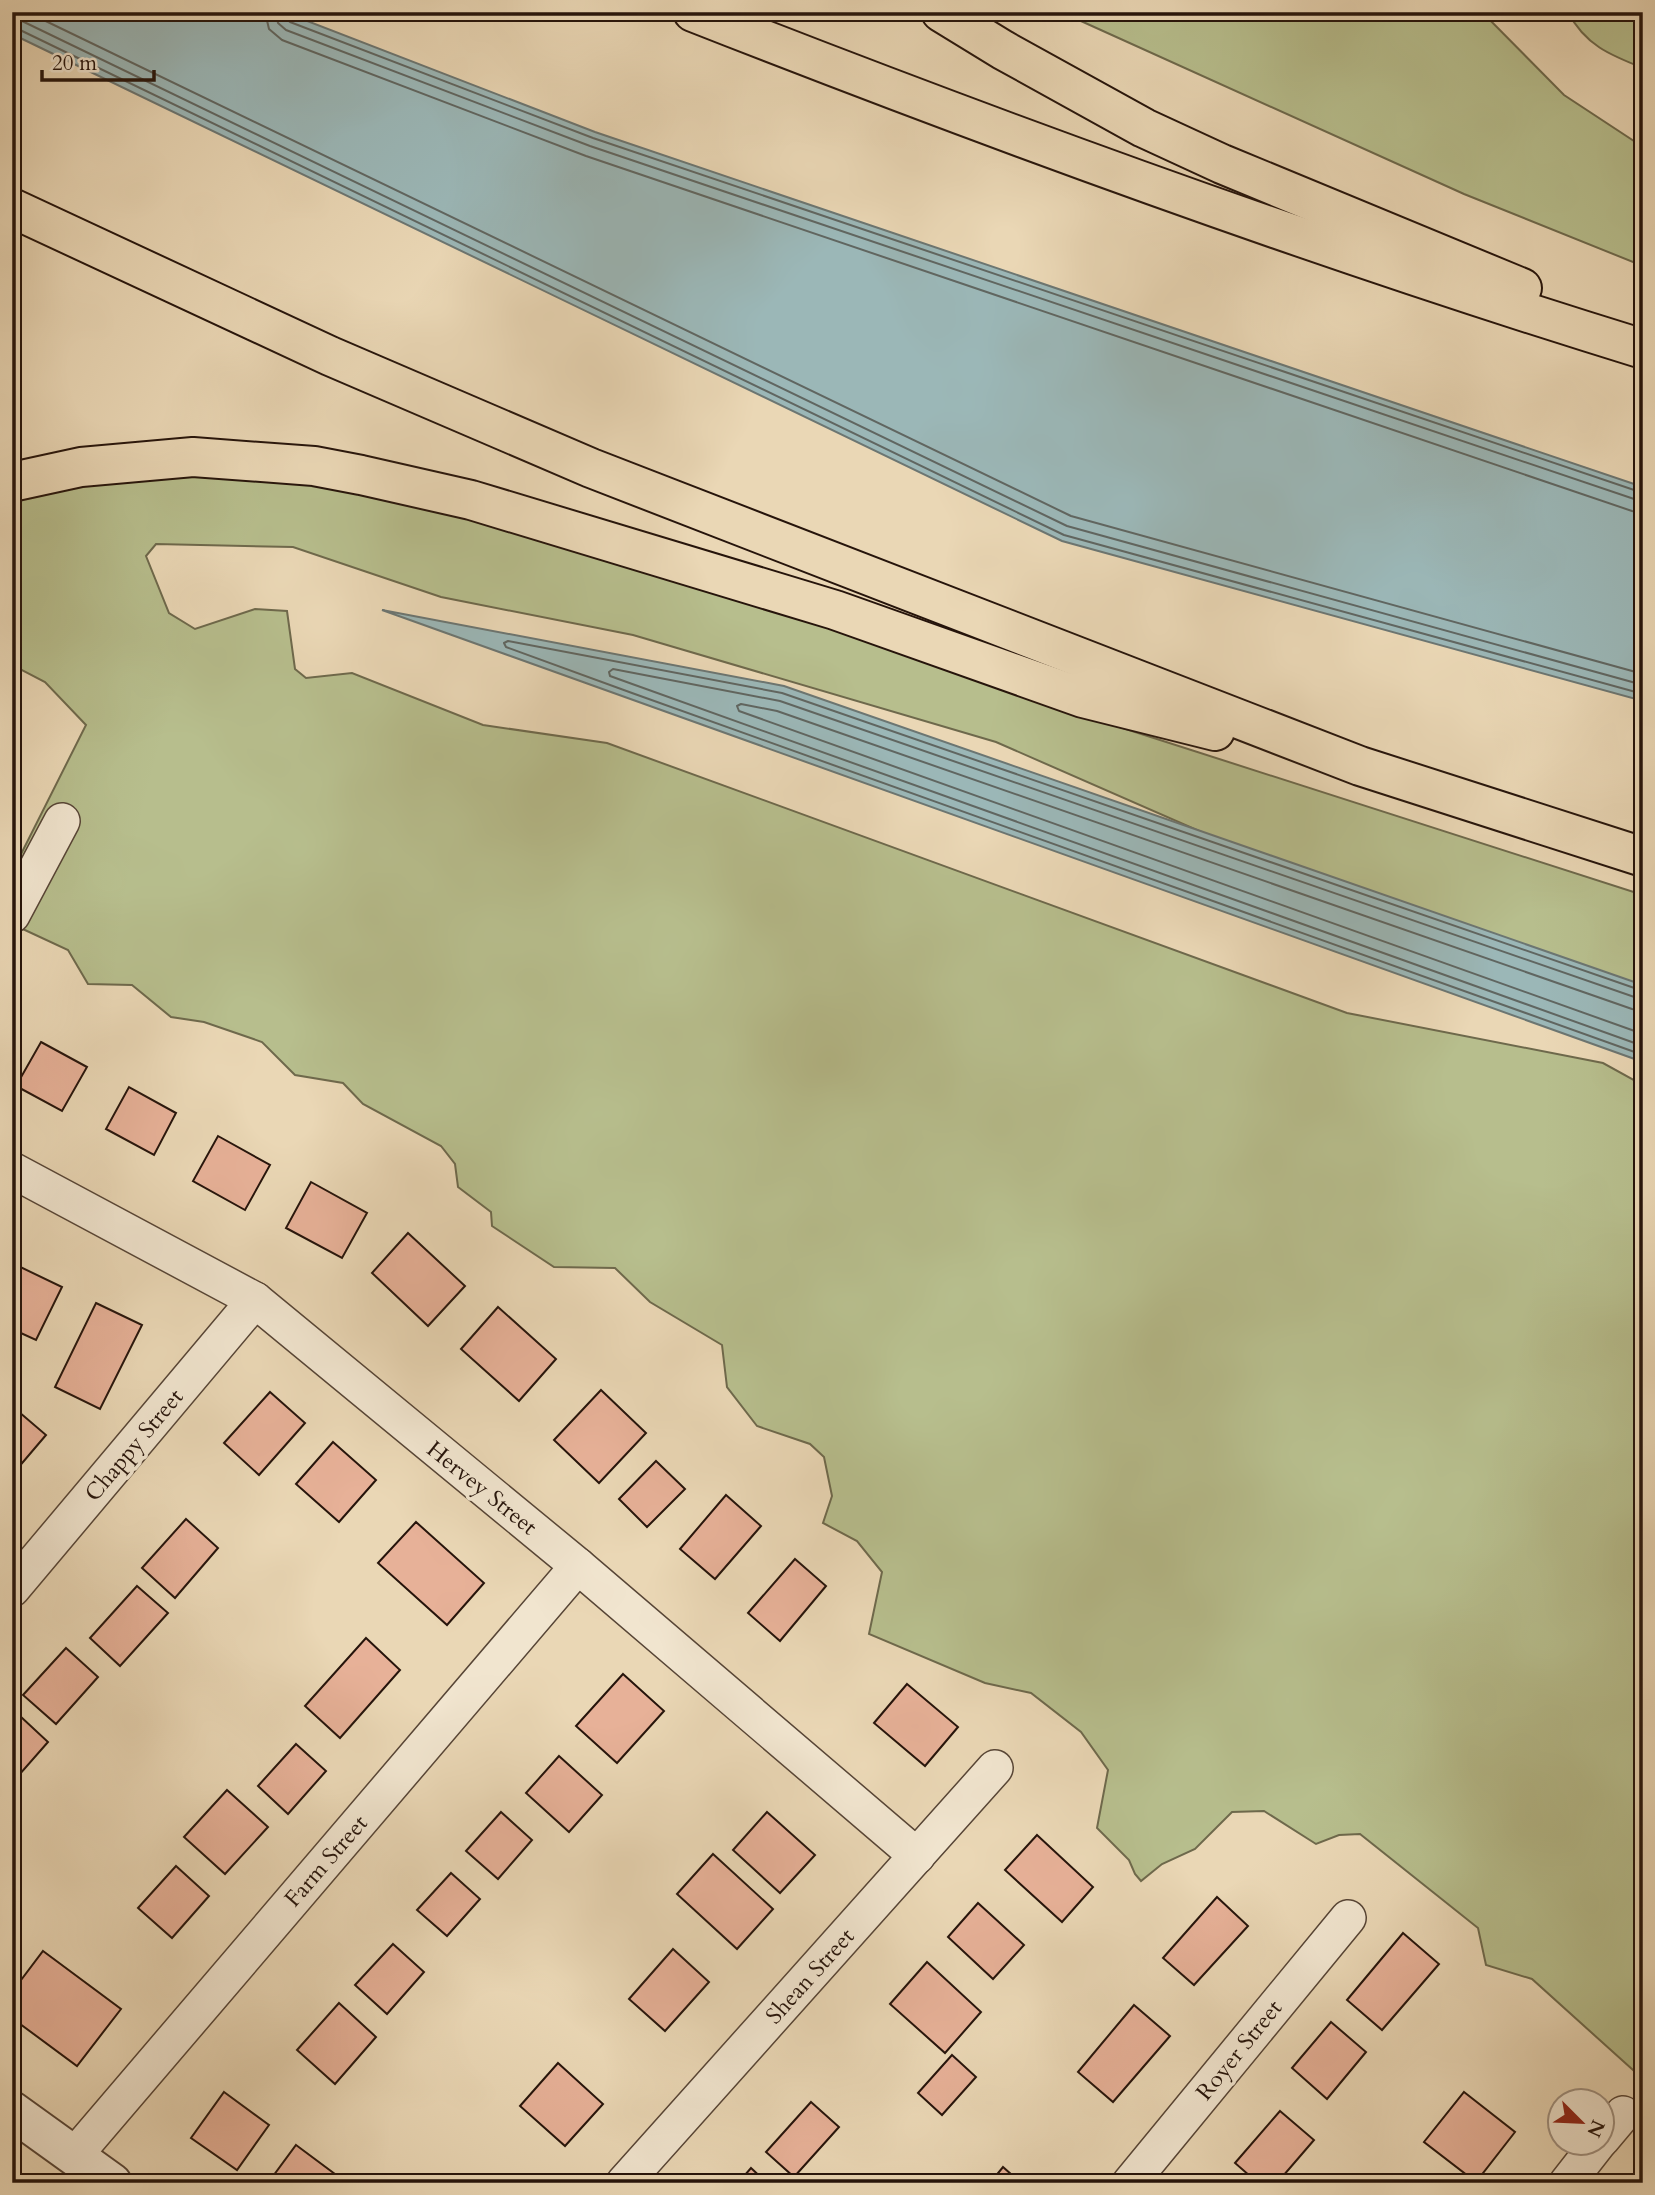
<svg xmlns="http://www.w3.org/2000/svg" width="1655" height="2195" font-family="Cardo,serif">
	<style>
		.green { fill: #b7be8d; stroke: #6e694c; stroke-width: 2 }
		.water { fill: #9bb7b7; stroke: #6c7672; stroke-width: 2 }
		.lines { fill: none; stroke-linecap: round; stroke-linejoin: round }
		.shore { stroke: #606661; stroke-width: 2 }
		.building { fill: #e7b198; stroke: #26140b; stroke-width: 2 }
		.minor-casing { stroke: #574536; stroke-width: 38 }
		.tertiary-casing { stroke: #574536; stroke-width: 42 }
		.motorway-casing { stroke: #26140b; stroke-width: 42 }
		.minor { stroke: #f1e5cf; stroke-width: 35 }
		.tertiary { stroke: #f1e5cf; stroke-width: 38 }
		.motorway { stroke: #ead7b5; stroke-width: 38 }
		.labels { text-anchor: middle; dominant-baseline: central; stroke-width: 7; stroke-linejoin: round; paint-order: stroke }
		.street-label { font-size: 23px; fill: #26140b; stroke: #f1e5cf }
	</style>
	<rect width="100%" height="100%" fill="#ead7b5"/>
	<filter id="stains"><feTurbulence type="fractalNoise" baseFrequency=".00286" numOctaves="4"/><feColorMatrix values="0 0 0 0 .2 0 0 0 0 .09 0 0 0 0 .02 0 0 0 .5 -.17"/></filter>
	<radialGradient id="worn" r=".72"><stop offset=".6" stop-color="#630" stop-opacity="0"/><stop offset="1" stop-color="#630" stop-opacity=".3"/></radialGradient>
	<g class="green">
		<polygon points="1061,12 1482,12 1564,95 1643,147 1643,266 1464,194"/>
		<path d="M1568,12H1643V68C1610,55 1585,45 1568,12Z"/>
		<polygon points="119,459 525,513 1107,723 1643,895 1643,986 1464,947 996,742 633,635 441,597 293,547 156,544 146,556 169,613 195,629 255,609 287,611 295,669 306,678 352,673 483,725 607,743 1347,1013 1603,1063 1643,1085 1643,2079 1532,1979 1486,1965 1478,1928 1360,1834 1339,1835 1316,1844 1264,1811 1232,1812 1195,1849 1162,1864 1141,1881 1135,1874 1129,1860 1097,1828 1108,1770 1081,1732 1031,1693 985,1683 869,1634 882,1572 857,1541 823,1523 832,1496 824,1457 810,1444 757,1426 727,1387 722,1345 650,1302 615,1268 554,1267 492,1226 491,1212 458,1187 455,1164 441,1146 363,1104 343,1083 295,1075 262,1042 204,1022 171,1017 132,985 88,984 68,950 12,924 12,872 86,725 45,682 12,665 12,481"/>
	</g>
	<g class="water">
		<polygon points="12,12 284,12 595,132 1643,487 1643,701 1062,541 12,34"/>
		<polygon points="382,610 784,686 1643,985 1643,1062"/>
	</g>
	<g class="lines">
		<g class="shore">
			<polyline points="27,12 1071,516 1643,674"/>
			<polyline points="265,12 269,29 282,40 586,156 1632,511 1643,513"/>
			<polyline points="276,12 278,23 286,30 590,146 1643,502"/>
			<polyline points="284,12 285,18 290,22 593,138 1643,493"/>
			<polyline points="12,19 22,21 1067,526 1643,685"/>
			<polyline points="12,28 18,29 1064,535 1643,694"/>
			<polyline points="1643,991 782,693 508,641 504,643 506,647 632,693 1643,1055"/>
			<polyline points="1643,1000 780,701 613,669 609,672 610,676 635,685 1643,1046"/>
			<polyline points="1643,1011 1632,1009 777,711 741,704 737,706 739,711 1643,1034"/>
		</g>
	</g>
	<g class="building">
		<polygon points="41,1042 87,1067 62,1111 16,1086"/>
		<polygon points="129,1087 176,1113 154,1155 106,1129"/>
		<polygon points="218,1136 270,1165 245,1210 193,1181"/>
		<polygon points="311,1182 367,1213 342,1258 286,1228"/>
		<polygon points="408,1233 465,1286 428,1326 372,1273"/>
		<polygon points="12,1263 62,1287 36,1340 12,1329"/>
		<polygon points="96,1303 142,1325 100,1409 55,1387"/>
		<polygon points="498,1307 556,1359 519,1401 461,1349"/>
		<polygon points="601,1390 646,1433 599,1483 554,1440"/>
		<polygon points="270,1392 305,1423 259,1475 224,1443"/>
		<polygon points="12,1406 46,1435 12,1475"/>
		<polygon points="333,1442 376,1480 339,1522 296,1484"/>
		<polygon points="656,1461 685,1489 647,1527 619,1499"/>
		<polygon points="726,1495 761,1526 715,1579 680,1549"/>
		<polygon points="186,1519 218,1548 175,1598 142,1568"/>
		<polygon points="416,1522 484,1583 447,1625 378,1563"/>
		<polygon points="795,1559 826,1586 780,1641 748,1613"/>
		<polygon points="137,1586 168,1613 120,1666 90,1638"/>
		<polygon points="366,1638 400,1670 340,1738 305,1706"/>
		<polygon points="66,1648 98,1677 56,1724 23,1695"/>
		<polygon points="623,1674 664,1711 617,1763 576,1726"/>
		<polygon points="907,1684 958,1727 925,1766 874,1723"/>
		<polygon points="20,1716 48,1742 12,1783 12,1724"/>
		<polygon points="296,1744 326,1771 288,1814 258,1786"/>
		<polygon points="559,1756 602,1795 569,1832 526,1793"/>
		<polygon points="227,1790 268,1827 225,1874 184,1837"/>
		<polygon points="501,1812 532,1840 498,1879 466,1851"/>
		<polygon points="767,1812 815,1855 780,1893 733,1850"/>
		<polygon points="1037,1835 1093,1887 1062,1922 1005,1870"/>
		<polygon points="713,1854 773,1909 737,1949 677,1894"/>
		<polygon points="176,1866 209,1896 172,1938 138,1908"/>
		<polygon points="451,1873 480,1899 447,1936 417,1910"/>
		<polygon points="1217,1897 1248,1926 1194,1985 1163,1958"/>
		<polygon points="978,1903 1024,1945 993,1979 948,1937"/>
		<polygon points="1403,1933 1439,1964 1382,2030 1347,2000"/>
		<polygon points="393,1944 424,1972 387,2014 355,1985"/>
		<polygon points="673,1949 709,1982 665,2031 629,1999"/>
		<polygon points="43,1951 121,2009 77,2066 12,2018 12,1992"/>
		<polygon points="927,1962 981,2012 945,2053 890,2004"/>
		<polygon points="339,2003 376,2037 335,2084 297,2050"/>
		<polygon points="1134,2005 1170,2036 1113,2102 1078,2072"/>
		<polygon points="1331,2022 1366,2052 1327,2099 1292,2068"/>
		<polygon points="952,2055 976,2077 942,2115 918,2093"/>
		<polygon points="558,2063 603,2104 565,2146 520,2106"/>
		<polygon points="224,2092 269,2125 237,2170 191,2138"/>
		<polygon points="1464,2092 1515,2132 1476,2182 1424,2142"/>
		<polygon points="811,2102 839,2127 794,2177 766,2152"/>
		<polygon points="1280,2111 1314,2140 1277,2183 1258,2183 1235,2163"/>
		<polygon points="296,2145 347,2183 268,2183"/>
		<polygon points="1003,2167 1021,2183 990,2183"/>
		<polygon points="751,2168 767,2183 738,2183"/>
	</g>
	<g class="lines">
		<g class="minor-casing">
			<g id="minor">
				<polyline points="12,915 62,821"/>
				<polyline points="12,1170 255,1300 578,1566 917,1856"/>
				<polyline points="12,1589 255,1300"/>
				<polyline points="1602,2139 1623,2114"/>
				<polyline points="74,2156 578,1566"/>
				<polyline points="624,2183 995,1768"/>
				<polyline points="1130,2183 1348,1918"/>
				<polyline points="1567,2183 1599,2142"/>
			</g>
		</g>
		<g class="tertiary-casing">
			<polyline id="tertiary" points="12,2111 112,2183"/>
		</g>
		<g class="motorway-casing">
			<g id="motorway">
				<path d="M693,12C1006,135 1321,250 1643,349"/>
				<polyline points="941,12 1003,50 1144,128 1222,164 1522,288"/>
				<polyline points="12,208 330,356 591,468 1360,766 1643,857"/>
				<polyline points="12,482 81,467 193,457 314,466 361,475 471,500 835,610 1083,698 1215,731"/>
			</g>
		</g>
		<use href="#minor" class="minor"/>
		<use href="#tertiary" class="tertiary"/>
		<use href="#motorway" class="motorway"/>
	</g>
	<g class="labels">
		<g class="street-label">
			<text transform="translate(134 1445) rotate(-50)">Chappy Street</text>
			<text transform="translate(482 1488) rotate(39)">Hervey Street</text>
			<text transform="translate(326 1861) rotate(-49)">Farm Street</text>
			<text transform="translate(810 1976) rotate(-48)">Shean Street</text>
			<text transform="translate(1239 2050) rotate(-51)">Royer Street</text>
		</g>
	</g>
	<rect width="1655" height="2195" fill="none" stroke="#ead7b5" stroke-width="42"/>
	<rect x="14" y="14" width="1627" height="2167" fill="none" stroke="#26140b" stroke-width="3.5"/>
	<rect x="21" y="21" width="1613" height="2153" fill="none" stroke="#26140b" stroke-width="2"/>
	<g transform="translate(1581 2122) rotate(114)"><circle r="33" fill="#f1e5cf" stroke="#a09181" stroke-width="2"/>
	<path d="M0-5L12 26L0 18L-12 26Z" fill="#8f2418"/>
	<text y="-10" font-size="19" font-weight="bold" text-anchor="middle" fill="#26140b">N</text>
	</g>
	<path d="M42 70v10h112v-10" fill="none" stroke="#26140b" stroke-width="3.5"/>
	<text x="52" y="70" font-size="21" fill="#26140b" stroke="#f1e5cf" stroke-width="5" paint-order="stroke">20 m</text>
	<rect width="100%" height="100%" filter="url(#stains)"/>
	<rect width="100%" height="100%" fill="url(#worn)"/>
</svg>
